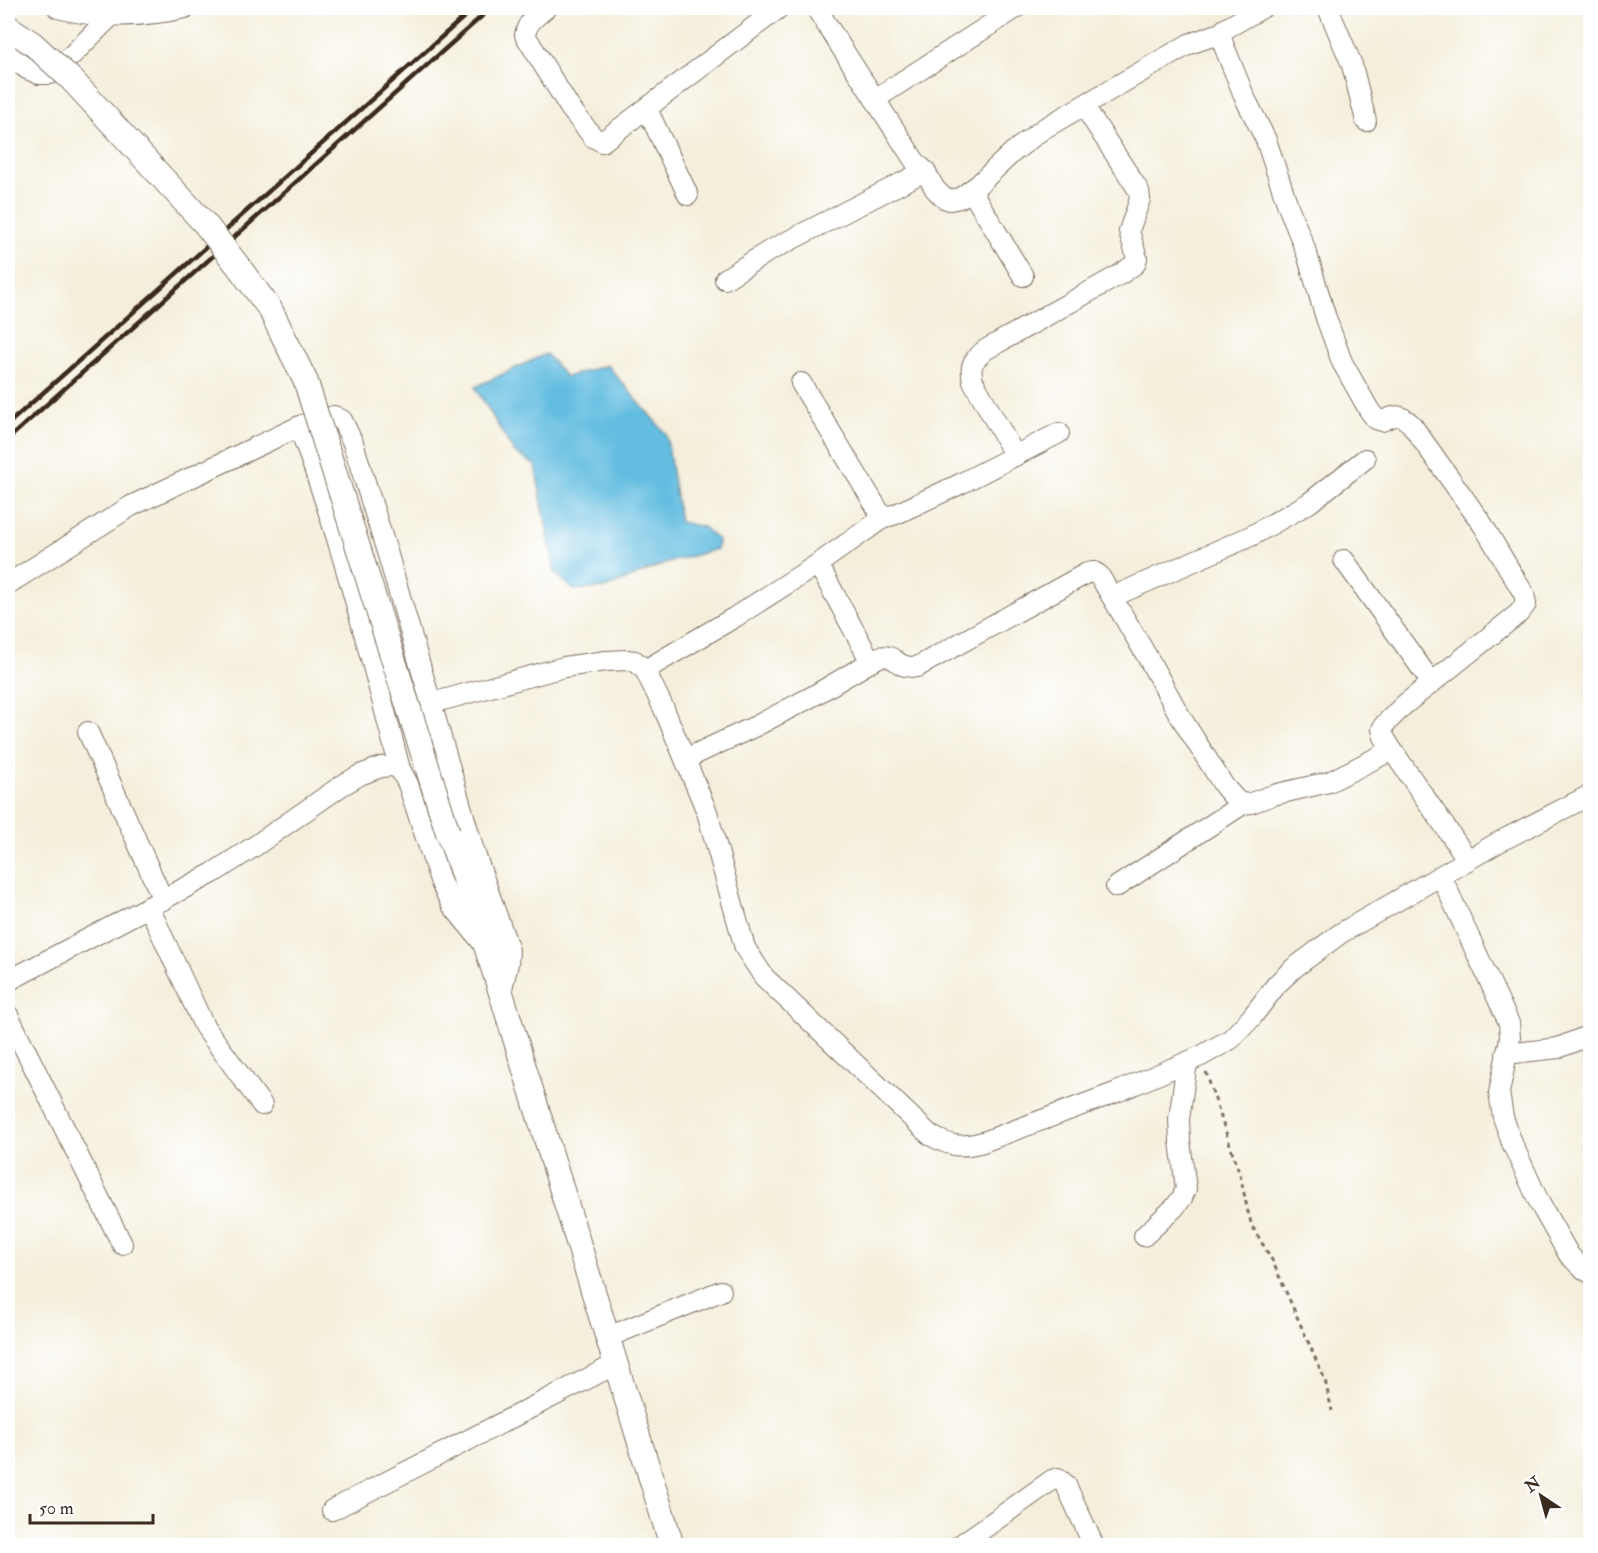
<svg xmlns="http://www.w3.org/2000/svg" width="1598" height="1553" font-family="'IM FELL Double Pica',serif">
	<style>
		.water { fill: #64bde1; stroke: #507480; stroke-width: 1.5 }
		.lines { fill: none; stroke-linecap: round; stroke-linejoin: round }
		.minor-casing { stroke: #7c6f60; stroke-width: 22 }
		.major-casing { stroke: #7c6f60; stroke-width: 26 }
		.path { stroke: #7c6f60; stroke-width: 3; stroke-dasharray: 4.5 4.5; stroke-linecap: butt }
		.minor { stroke: #fff; stroke-width: 20 }
		.major { stroke: #fff; stroke-width: 24 }
		.rail { stroke: #3b2a1e; stroke-width: 4.5 }
		.major-bridge-casing { stroke: #7c6f60; stroke-width: 26; stroke-linecap: butt }
		.major-bridge { stroke: #fff; stroke-width: 24 }
	</style>
	<rect width="100%" height="100%" fill="#fff"/>
	<filter id="ink" filterUnits="userSpaceOnUse"><feTurbulence type="fractalNoise" baseFrequency=".0167" numOctaves="2"/><feDisplacementMap in="SourceGraphic" scale="12" xChannelSelector="R" yChannelSelector="G"/><feConvolveMatrix kernelMatrix="1 2 1 2 8 2 1 2 1" color-interpolation-filters="sRGB"/></filter>
	<filter id="wash" filterUnits="userSpaceOnUse"><feTurbulence type="fractalNoise" baseFrequency=".008" numOctaves="4" result="noise"/><feDisplacementMap in="SourceGraphic" scale="24" xChannelSelector="R" yChannelSelector="G"/><feGaussianBlur stdDeviation="1.35" result="paint"/><feColorMatrix in="noise" values="0 0 0 0 0 0 0 0 0 0 0 0 0 0 0 0 0 1.4 0 .05"/><feComposite in="paint" operator="in"/></filter>
	<g filter="url(#wash)">
		<rect width="100%" height="100%" fill="#f4eedb"/>
		<polygon class="water" points="546,354 566,377 607,365 666,434 680,522 703,527 718,540 717,549 666,563 605,588 574,590 555,573 535,465 514,452 475,387"/>
	</g>
	<g filter="url(#ink)">
		<g class="lines">
			<g class="minor-casing">
				<g id="minor">
					<path d="M58,8C98,19 145,17 185,8"/>
					<path d="M546,8C536,16 527,22 525,35L570,108L593,137L602,142L779,8"/>
					<polyline points="816,8 916,163 925,171 935,189 944,198 950,200 960,198 978,185 1013,152 1043,129 1189,44 1221,33"/>
					<path d="M1262,8L1225,29L1221,33L1222,41L1245,98L1266,140L1288,206L1307,254L1326,318L1342,362L1369,410L1376,419L1382,421C1396,415 1399,413 1411,424L1483,525L1524,594L1526,604L1519,613L1404,705L1385,724L1382,729L1384,737L1392,750L1468,860"/>
					<polyline points="1328,8 1352,65 1366,121"/>
					<polyline points="8,54 27,69 39,74 50,74 69,58 112,15"/>
					<polyline points="875,99 1016,8"/>
					<polyline points="647,109 688,195"/>
					<polyline points="971,190 1023,276"/>
					<polyline points="725,279 769,251 925,171"/>
					<polyline points="801,383 883,518"/>
					<path d="M299,427C341,538 370,654 400,769"/>
					<path d="M1015,456L973,381C969,364 973,361 985,350L1121,274L1135,264L1137,258L1129,231L1140,199L1139,191L1084,106"/>
					<polyline points="1344,560 1432,683"/>
					<polyline points="818,564 871,662"/>
					<polyline points="8,584 131,506 302,425 334,416 342,420 353,443 388,555 474,851 509,950 508,964 501,992"/>
					<polyline points="1112,597 1251,536 1309,503 1365,459"/>
					<polyline points="645,670 735,617 818,564 883,518 896,514 960,484 1059,433"/>
					<path d="M432,703L564,667L606,661L627,660L635,661L645,670L664,709L707,812L745,948L764,977L930,1135C951,1147 960,1148 983,1142L1117,1092L1201,1056L1231,1039L1251,1018L1277,984L1294,968L1341,933L1499,842L1590,795"/>
					<polyline points="88,732 163,900"/>
					<path d="M685,759L758,725L813,696L879,657C890,654 894,660 902,665C907,667 912,667 917,667L1087,573L1094,572L1099,575L1148,658L1180,716L1224,786L1236,800L1243,804L1251,803L1273,795L1329,782L1392,750"/>
					<polyline points="1441,876 1509,1023 1510,1038 1499,1093 1503,1117 1512,1143 1540,1204 1569,1255 1581,1267 1590,1273"/>
					<polyline points="1116,887 1243,804"/>
					<polyline points="149,907 204,1026 262,1105"/>
					<polyline points="8,981 213,873 255,846 341,786 360,775 381,767 392,766 400,769 408,784 441,883 452,905 482,942"/>
					<polyline points="8,1015 122,1244"/>
					<polyline points="1506,1054 1558,1048 1590,1035"/>
					<polyline points="1144,1236 1174,1208 1182,1198 1186,1189 1180,1141 1179,1119 1187,1062"/>
					<polyline points="608,1337 721,1291"/>
					<polyline points="332,1510 616,1364"/>
					<polyline points="959,1546 1052,1480 1058,1478 1066,1485 1094,1546"/>
				</g>
			</g>
			<g class="major-casing">
				<polyline id="major" points="448,833 457,857 497,980 672,1546"/>
			</g>
			<polyline class="path" points="1206,1072 1240,1175 1248,1212 1252,1226 1272,1260 1325,1380 1332,1411"/>
			<use href="#minor" class="minor"/>
			<use href="#major" class="major"/>
			<g class="rail">
				<polyline points="8,424 474,8"/>
				<polyline points="8,439 491,8"/>
			</g>
			<g class="major-bridge-casing">
				<polyline id="major-bridge" points="8,27 33,44 72,80 206,225 238,266 270,309 306,382 448,833"/>
			</g>
			<use href="#major-bridge" class="major-bridge"/>
		</g>
	</g>
	<rect width="1598" height="1553" fill="none" stroke="#fff" stroke-width="30"/>
	<g transform="translate(1541 1496) rotate(324)" stroke="#ffffff" stroke-width="4.5" paint-order="stroke">
	<path d="M0-4.5L10 22L0 15L-10 22Z" fill="#3b2a1e"/>
	<text y="-9" font-size="16" font-weight="bold" text-anchor="middle" fill="#3b2a1e">N</text>
	</g>
	<path d="M30 1514v9h123v-9" fill="none" stroke="#3b2a1e" stroke-width="3"/>
	<text x="39" y="1514" font-size="18" fill="#3b2a1e" stroke="#ffffff" stroke-width="4.5" paint-order="stroke">50 m</text>
</svg>
